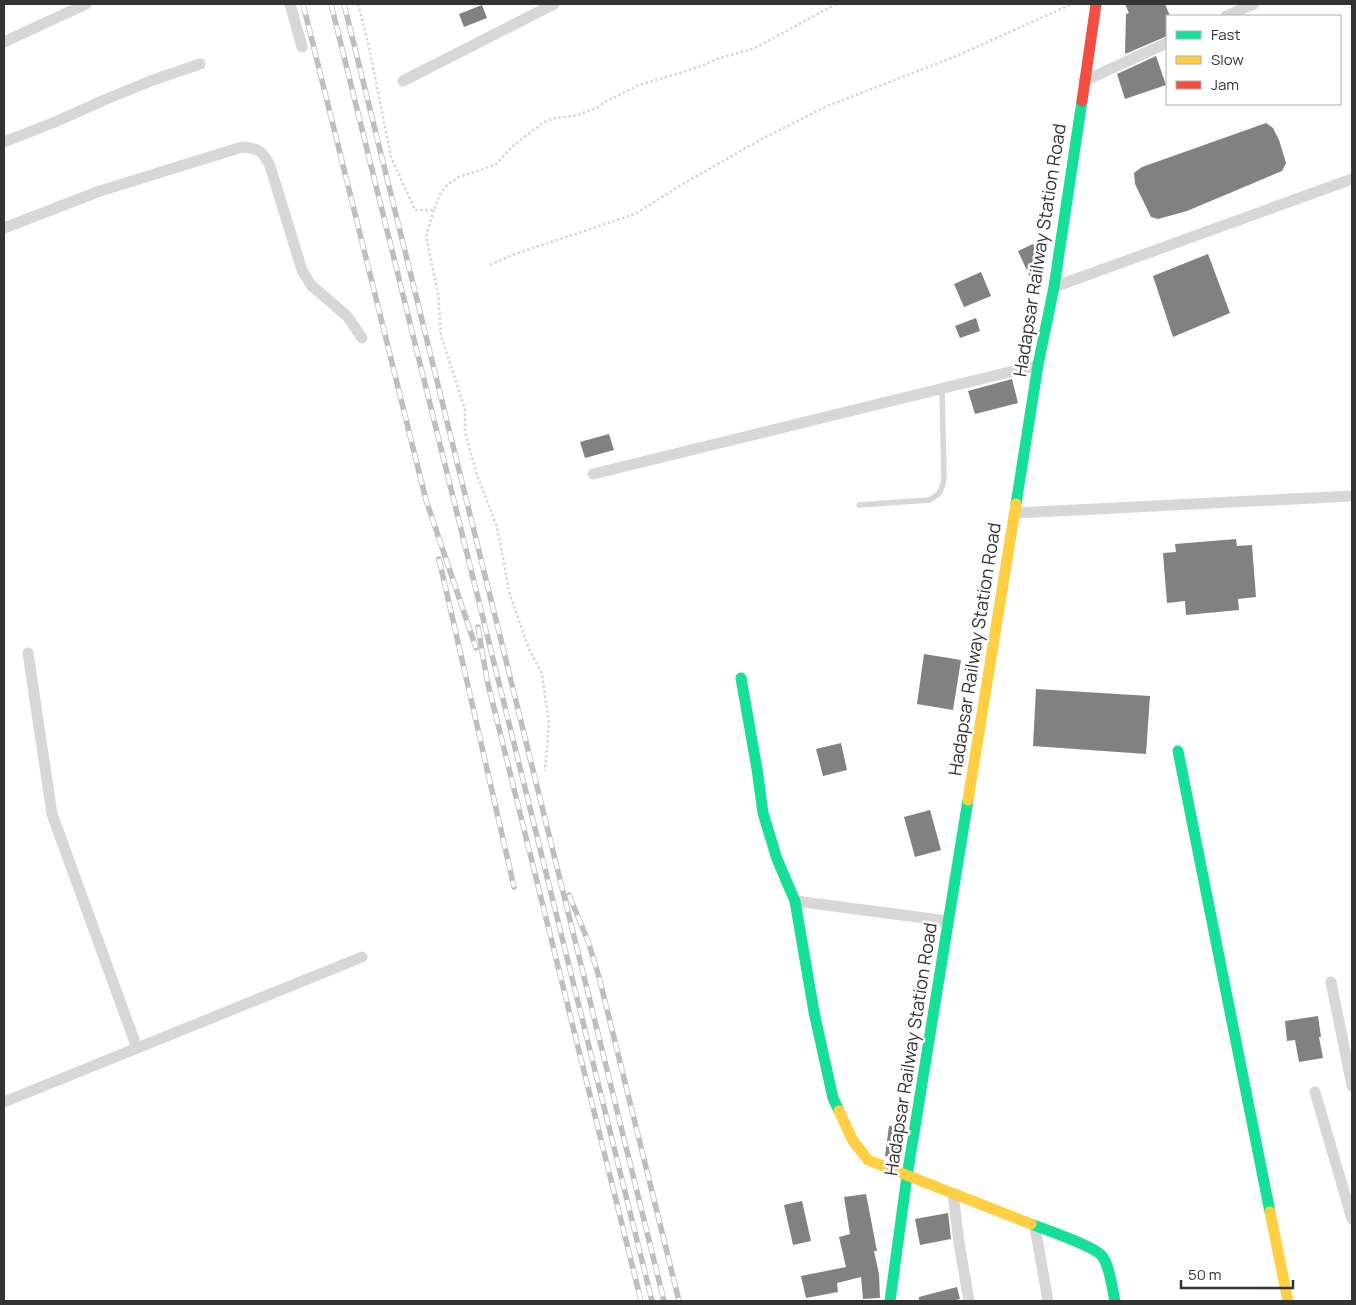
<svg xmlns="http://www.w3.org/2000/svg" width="1356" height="1305" font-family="Manrope,sans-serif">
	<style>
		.building { fill: #818181 }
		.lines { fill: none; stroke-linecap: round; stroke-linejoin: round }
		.path { stroke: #d6d6d6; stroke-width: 2.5; stroke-dasharray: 2.5 2.5; stroke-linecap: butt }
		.lane { stroke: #d7d7d7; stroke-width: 5.5 }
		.street { stroke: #d7d7d7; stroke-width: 11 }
		.fast { stroke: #16e098; stroke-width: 11 }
		.slow { stroke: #ffcf43; stroke-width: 11 }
		.jam { stroke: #f24e42; stroke-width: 11 }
		.rail-casing { stroke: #bebebe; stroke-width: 5.5 }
		.rail { stroke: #fff; stroke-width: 4; stroke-dasharray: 11; stroke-linecap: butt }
		.labels { text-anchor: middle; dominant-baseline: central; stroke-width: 5; stroke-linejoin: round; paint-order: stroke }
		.street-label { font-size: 18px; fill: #333; stroke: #fff }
	</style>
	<rect width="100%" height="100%" fill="#fff"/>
	<g class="building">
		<polygon points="1125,4 1165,4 1170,16 1167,16 1167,36 1125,54 1126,14 1129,13"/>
		<polygon points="482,5 487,18 464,27 459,14"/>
		<polygon points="1156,56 1166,85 1125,99 1117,74"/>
		<polygon points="1266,123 1273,128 1279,140 1286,163 1282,171 1187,211 1158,219 1151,217 1135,184 1134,173 1142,167"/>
		<polygon points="1033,244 1045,270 1030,277 1018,251"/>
		<polygon points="1208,254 1230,313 1173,337 1153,276"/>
		<polygon points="981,272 991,296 964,307 954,284"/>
		<polygon points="976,318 980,331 960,338 955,326"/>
		<polygon points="1012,379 1018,403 975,414 968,391"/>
		<polygon points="609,434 614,450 585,458 580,442"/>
		<polygon points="1236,539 1237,546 1252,545 1256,597 1238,599 1239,610 1186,615 1185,601 1167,603 1163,553 1176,552 1175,544"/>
		<polygon points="924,654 961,660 953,710 917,704"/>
		<polygon points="1036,689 1150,696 1146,754 1033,746"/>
		<polygon points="841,743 847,770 823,776 816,749"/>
		<polygon points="930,810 941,850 915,857 904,817"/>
		<polygon points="1318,1016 1321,1037 1319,1037 1323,1058 1299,1062 1295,1040 1287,1041 1285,1021"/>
		<polygon points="889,1126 901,1127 897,1159 885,1156"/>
		<polygon points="866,1194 877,1251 874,1251 879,1274 880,1298 863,1299 861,1277 837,1283 838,1292 806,1298 801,1276 846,1267 839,1237 850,1234 844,1197"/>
		<polygon points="802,1201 811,1241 793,1245 784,1205"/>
		<polygon points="948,1213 951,1239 920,1245 915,1219"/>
		<polygon points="957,1287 960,1299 951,1301 919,1301 919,1297"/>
	</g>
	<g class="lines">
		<g class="path">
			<polyline points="358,4 369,47 391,157 415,210 434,210 440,194 448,184 459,177 484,169 496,164 514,145 544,122 555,118 574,116 597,108 603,103 639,85 680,73 701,66 717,59 755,48 836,4"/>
			<polyline points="434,210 426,236 438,293 441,336 465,409 465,432 477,475 497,527 510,595 529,649 542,674 549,724 545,771"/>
			<polyline points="490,265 515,254 635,214 681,185 760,140 825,107 954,57 1072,4"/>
		</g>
		<path class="lane" d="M859,505L929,500C941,494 941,491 944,479L942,389"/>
		<g class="street">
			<polyline points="290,4 302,47"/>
			<polyline points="1226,16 1254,4"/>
			<polyline points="4,42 86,4"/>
			<polyline points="403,81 554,4"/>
			<polyline points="1084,81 1167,43"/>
			<polyline points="4,142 55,122 102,101 153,80 200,64"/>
			<path d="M4,228L100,191L242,147C258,148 263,151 270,166L302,270L311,285L347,316L362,338"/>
			<polyline points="1054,287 1352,179"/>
			<polyline points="593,474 1038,365"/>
			<polyline points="1014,513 1352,496"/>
			<polyline points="28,653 52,814 137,1048"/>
			<polyline points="795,901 948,921"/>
			<polyline points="1331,982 1352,1086"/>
			<polyline points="1315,1092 1352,1219"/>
			<polyline points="4,1102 362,957"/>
			<polyline points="953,1194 959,1243 969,1301"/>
			<polyline points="1035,1227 1048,1301"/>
		</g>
		<g class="fast">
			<polyline points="1016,504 1038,365 1054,287 1082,101"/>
			<polyline points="741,678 757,769 763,813 777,859 795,901 814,1012 833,1098 839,1111"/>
			<polyline points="1178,751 1270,1212"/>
			<path d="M1031,1224C1046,1230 1094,1246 1102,1256C1110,1266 1112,1289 1115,1301"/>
			<polyline points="890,1301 907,1176 968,800"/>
		</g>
		<g class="slow">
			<polyline points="968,800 1016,504"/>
			<polyline points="839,1111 853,1141 868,1160 1031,1224"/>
			<polyline points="1270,1212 1288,1301"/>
		</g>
		<polyline class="jam" points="1082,101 1096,4"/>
		<g class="rail-casing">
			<g id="rail">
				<polyline points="303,4 426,500 476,648"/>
				<polyline points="331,4 652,1301"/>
				<polyline points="344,4 664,1301"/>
				<polyline points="439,559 514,887"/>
				<polyline points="478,627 487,680 641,1301"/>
				<polyline points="569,895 588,941 599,977 679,1301"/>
			</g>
		</g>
		<use href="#rail" class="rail"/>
	</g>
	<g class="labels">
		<g class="street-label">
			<text transform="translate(1039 250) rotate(-81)">Hadapsar Railway Station Road</text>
			<text transform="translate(974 649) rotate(-81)">Hadapsar Railway Station Road</text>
			<text transform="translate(910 1049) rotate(-81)">Hadapsar Railway Station Road</text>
		</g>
	</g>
	<rect width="1356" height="1305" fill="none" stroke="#333333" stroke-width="10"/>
	<rect x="1166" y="15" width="175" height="90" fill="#ffffff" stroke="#adadad"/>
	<rect x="1176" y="31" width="25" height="8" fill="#16e098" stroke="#adadad"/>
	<text x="1211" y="40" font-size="15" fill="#333333">Fast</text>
	<rect x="1176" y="56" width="25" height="8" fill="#ffcf43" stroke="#adadad"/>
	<text x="1211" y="65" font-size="15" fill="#333333">Slow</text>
	<rect x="1176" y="81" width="25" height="8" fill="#f24e42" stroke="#adadad"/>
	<text x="1211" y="90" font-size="15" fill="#333333">Jam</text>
	<path d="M1181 1280v8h112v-8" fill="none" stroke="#333333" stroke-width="2.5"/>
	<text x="1188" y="1280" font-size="15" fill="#333333" stroke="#ffffff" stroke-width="4" paint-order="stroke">50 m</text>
</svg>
